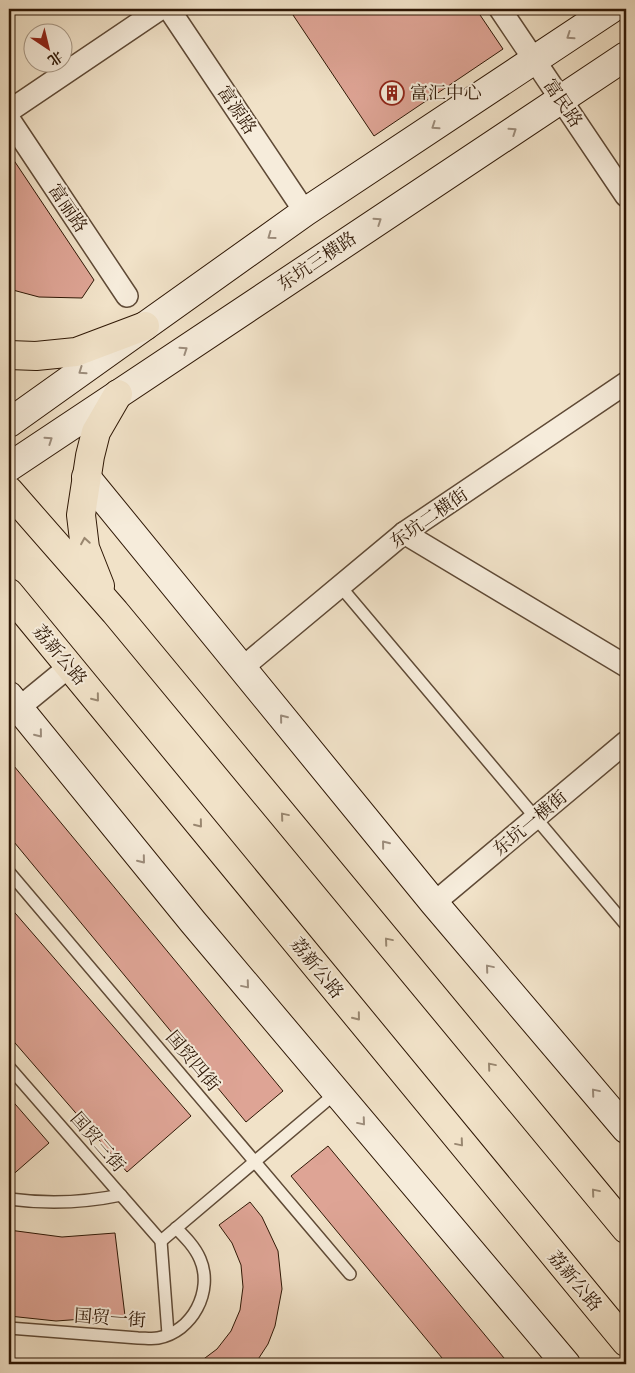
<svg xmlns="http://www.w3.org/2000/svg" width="635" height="1373" font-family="Alegreya,'Noto Serif SC',serif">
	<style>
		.building { fill: #dea495; stroke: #2e1705 }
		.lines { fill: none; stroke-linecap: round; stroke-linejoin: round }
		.lane-casing { stroke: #5f4a36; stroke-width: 14 }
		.street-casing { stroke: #5f4a36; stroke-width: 24 }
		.secondary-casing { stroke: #2e1705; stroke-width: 30 }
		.primary-casing { stroke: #2e1705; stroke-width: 30 }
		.lane { stroke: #f6ecdb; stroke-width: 11 }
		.street { stroke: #f6ecdb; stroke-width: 21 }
		.secondary { stroke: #f6ecdb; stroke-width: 28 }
		.primary { stroke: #f1e2c8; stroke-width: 28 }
		.oneway { stroke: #9c8c7b }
		.oneway2 { stroke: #998770 }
		.labels { text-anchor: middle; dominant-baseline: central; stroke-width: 4; stroke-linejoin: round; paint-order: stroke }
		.poi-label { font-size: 18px; fill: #2e1705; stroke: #f6ecdb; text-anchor: start }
		.street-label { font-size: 18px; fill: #2e1705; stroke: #f6ecdb }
	</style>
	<rect width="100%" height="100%" fill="#f1e2c8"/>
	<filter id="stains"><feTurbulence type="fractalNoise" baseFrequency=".004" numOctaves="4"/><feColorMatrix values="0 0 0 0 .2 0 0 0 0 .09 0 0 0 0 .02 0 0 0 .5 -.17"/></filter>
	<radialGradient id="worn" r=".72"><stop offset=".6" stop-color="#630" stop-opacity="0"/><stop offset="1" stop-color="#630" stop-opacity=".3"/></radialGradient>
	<g class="building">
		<polygon points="289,9 476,9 503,49 374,136"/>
		<polygon points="9,153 94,280 82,298 39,297 9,289"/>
		<polygon points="9,760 283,1091 246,1122 9,836"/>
		<polygon points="9,906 191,1116 127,1172 9,1036"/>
		<polygon points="9,1097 49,1143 9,1178"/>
		<polygon points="328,1146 509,1364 447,1364 291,1176"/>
		<polygon points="250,1202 262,1217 278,1251 282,1289 275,1326 268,1344 255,1364 197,1364 217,1349 231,1331 240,1310 243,1287 241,1265 232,1243 219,1225"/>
		<polygon points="9,1230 62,1237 115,1233 125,1316 56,1321 9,1316"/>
	</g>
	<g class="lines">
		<g class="lane-casing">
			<g id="lane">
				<polyline points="340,586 626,925"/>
				<polyline points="9,872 350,1274"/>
				<polyline points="9,1067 161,1241"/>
				<path d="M9,1199C47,1204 83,1203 121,1195"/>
				<polyline points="161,1241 337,1092"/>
				<polyline points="161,1241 168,1334"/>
				<path d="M9,1328L138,1338C145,1338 152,1339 158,1338C192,1332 214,1291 200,1259C195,1247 185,1237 176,1228"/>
			</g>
		</g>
		<g class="street-casing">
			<g id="street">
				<polyline points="169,9 305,212"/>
				<polyline points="500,9 626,196"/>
				<polyline points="9,111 160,9"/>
				<polyline points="9,119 127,296"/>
				<polyline points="404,533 626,666"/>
				<polyline points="242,668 404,533 626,383"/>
				<polyline points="9,716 70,666"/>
				<polyline points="434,903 626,742"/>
			</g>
		</g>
		<g class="secondary-casing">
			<g id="secondary">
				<polyline points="9,423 305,212 611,9"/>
				<polyline points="9,467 626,56"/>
				<polyline points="86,477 434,903 626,1129"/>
				<polyline points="9,696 193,922 566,1364"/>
			</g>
		</g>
		<g class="primary-casing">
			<g id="primary">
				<polyline points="9,355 36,356 76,352 145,326"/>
				<polyline points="9,491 115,612 626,1229"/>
				<polyline points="100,586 85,548 81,515 90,456 96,432 118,394"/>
				<polyline points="9,593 626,1342"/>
			</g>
		</g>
		<use href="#lane" class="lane"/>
		<use href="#street" class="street"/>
		<use href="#secondary" class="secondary"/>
		<use href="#primary" class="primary"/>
	</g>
	<defs><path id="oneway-chevron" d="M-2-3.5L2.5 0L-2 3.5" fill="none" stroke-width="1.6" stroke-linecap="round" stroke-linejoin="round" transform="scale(1.25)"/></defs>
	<g class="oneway">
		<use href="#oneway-chevron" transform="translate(570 36) rotate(146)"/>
		<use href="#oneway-chevron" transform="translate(435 126) rotate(146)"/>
		<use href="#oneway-chevron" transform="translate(513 131) rotate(-34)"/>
		<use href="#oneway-chevron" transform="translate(378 221) rotate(-34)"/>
		<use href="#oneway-chevron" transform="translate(271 236) rotate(144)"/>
		<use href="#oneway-chevron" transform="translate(184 350) rotate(-34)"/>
		<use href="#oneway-chevron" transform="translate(82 371) rotate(145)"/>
		<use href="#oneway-chevron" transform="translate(49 440) rotate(-34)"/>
		<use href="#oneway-chevron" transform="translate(283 718) rotate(-129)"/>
		<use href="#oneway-chevron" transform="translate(39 734) rotate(51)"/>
		<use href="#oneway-chevron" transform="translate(385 844) rotate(-129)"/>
		<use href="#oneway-chevron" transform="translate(142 860) rotate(51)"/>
		<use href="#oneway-chevron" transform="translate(489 968) rotate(-130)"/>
		<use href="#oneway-chevron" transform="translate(246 985) rotate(50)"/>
		<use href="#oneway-chevron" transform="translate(595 1092) rotate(-130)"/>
		<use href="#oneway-chevron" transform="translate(362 1122) rotate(50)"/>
	</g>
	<g class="oneway2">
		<use href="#oneway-chevron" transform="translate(85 541) rotate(-99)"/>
		<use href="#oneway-chevron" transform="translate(96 698) rotate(51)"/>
		<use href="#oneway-chevron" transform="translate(284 816) rotate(-130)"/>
		<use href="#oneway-chevron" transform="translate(199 824) rotate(51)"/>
		<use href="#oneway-chevron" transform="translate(388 941) rotate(-130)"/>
		<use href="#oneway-chevron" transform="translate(357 1017) rotate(51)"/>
		<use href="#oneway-chevron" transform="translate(491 1066) rotate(-130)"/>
		<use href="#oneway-chevron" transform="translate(460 1143) rotate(50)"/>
		<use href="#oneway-chevron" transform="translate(595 1192) rotate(-130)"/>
	</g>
	<defs>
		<g id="building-ring" transform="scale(1.25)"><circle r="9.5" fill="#f6ecdb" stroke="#8f2418" stroke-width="1.5"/><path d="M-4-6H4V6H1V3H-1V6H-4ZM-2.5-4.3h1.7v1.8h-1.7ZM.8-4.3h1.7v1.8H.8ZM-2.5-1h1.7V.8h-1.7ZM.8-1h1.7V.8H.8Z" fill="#8f2418"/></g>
	</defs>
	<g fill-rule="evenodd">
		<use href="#building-ring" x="392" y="93"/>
	</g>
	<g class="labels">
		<g class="poi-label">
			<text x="410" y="93">富汇中心</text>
		</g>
		<g class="street-label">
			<text transform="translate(563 103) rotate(56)">富民路</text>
			<text transform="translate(237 110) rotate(56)">富源路</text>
			<text transform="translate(68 208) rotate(56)">富丽路</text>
			<text transform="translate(317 261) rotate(-34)">东坑三横路</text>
			<text transform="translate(429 518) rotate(-35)">东坑二横街</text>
			<text transform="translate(60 655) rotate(50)">荔新公路</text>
			<text transform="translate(530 823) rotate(-40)">东坑一横街</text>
			<text transform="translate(317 968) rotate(51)">荔新公路</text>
			<text transform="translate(193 1061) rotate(50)">国贸四街</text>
			<text transform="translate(98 1142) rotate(49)">国贸三街</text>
			<text transform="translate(575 1281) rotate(50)">荔新公路</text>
			<text transform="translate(110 1318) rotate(4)">国贸一街</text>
		</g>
	</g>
	<rect width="635" height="1373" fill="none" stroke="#f1e2c8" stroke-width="30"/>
	<rect x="10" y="10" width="615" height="1353" fill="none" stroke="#2e1705" stroke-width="2.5"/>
	<rect x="15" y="15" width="605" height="1343" fill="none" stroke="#2e1705"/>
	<g transform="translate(48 48) rotate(145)"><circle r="24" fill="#f6ecdb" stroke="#a69785"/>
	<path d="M0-4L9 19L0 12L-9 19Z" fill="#8f2418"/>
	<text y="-8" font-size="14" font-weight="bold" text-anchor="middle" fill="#2e1705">北</text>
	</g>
	<rect width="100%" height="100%" filter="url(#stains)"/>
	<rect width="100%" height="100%" fill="url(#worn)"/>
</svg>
